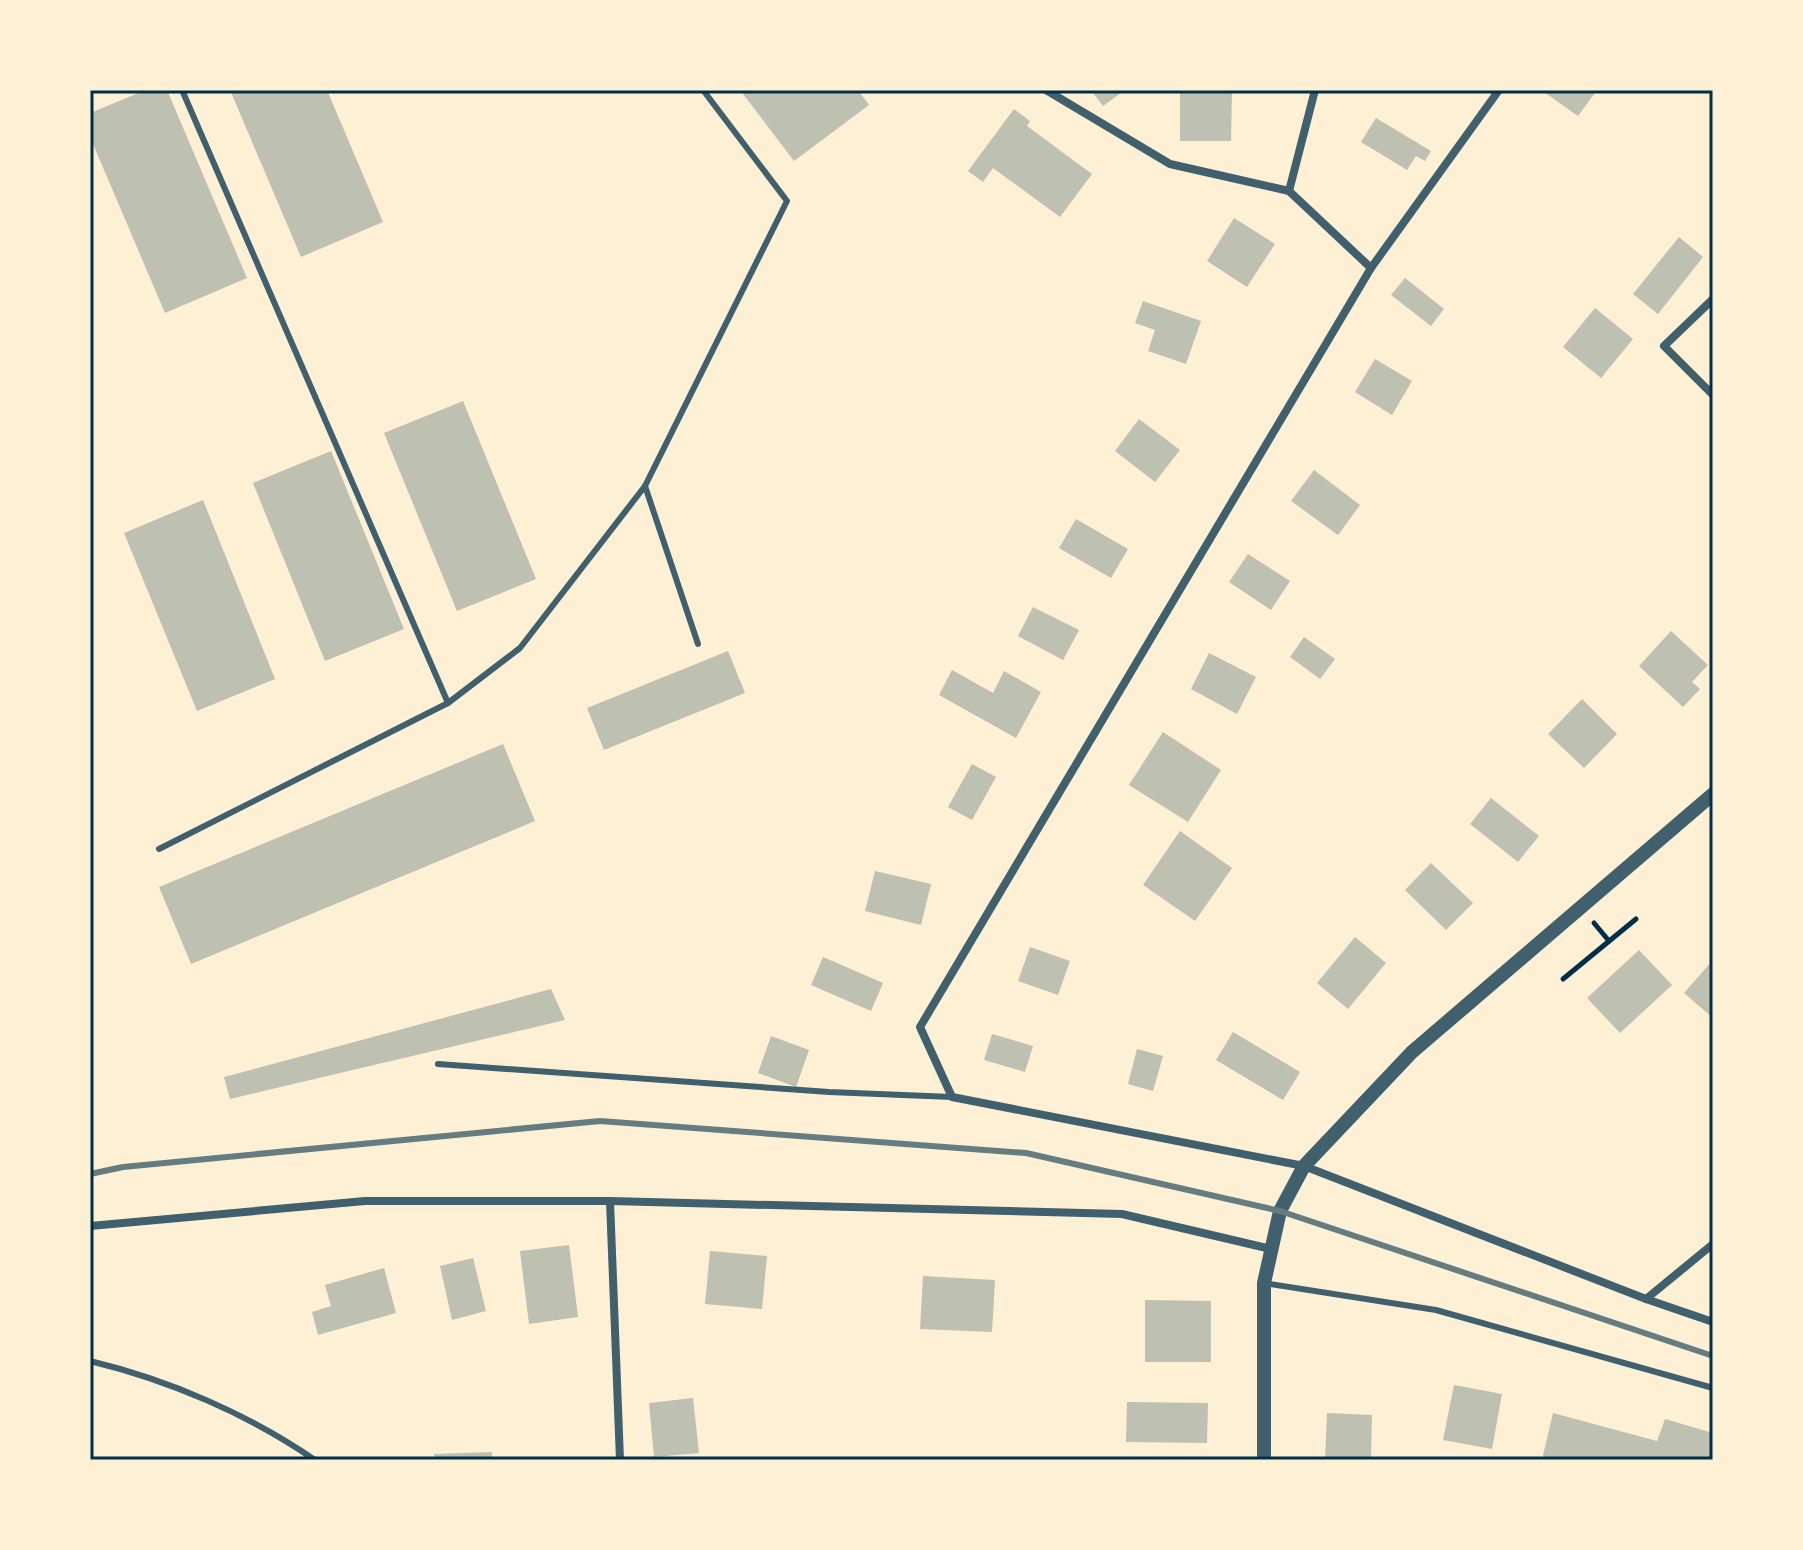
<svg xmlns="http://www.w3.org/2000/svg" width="1803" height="1550" font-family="'IBM Plex Sans',sans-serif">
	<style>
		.building { fill: #bec0b2 }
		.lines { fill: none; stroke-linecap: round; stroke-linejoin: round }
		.path { stroke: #003049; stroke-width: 5 }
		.service { stroke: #3f606c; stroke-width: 6 }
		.minor { stroke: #3f606c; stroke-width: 8 }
		.tertiary { stroke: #3f606c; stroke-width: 14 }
		.rail { stroke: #657d81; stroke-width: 6 }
		.neatline { fill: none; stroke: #003049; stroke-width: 3 }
	</style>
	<rect width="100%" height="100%" fill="#fdf0d5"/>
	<g class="building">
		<polygon points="146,90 167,90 247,278 165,313 90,137 90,113"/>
		<polygon points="230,90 327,90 383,222 301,257"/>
		<polygon points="740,90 858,90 869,105 794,161"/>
		<polygon points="1091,90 1125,90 1103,106"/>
		<polygon points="1180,90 1232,90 1231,141 1180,141"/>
		<polygon points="1546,90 1597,90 1578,116 1544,92"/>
		<polygon points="1014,109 1030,121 1027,126 1092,174 1060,217 993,168 983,182 968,171"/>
		<polygon points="1376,118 1431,151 1425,161 1416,156 1407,170 1361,142"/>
		<polygon points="1234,218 1275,244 1247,287 1207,261"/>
		<polygon points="1679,237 1703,257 1658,314 1633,294"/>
		<polygon points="1405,278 1444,309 1431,326 1391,295"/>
		<polygon points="1143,301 1201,321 1186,364 1148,351 1155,330 1135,323"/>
		<polygon points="1595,308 1633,339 1601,378 1563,347"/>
		<polygon points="1375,359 1412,381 1392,415 1355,392"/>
		<polygon points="463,401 536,579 457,611 384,433"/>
		<polygon points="1139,419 1180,450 1155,482 1115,451"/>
		<polygon points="331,451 404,629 325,661 253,483"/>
		<polygon points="1314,470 1360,505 1338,535 1291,501"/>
		<polygon points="203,500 275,679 197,711 124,533"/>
		<polygon points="1076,519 1128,549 1111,578 1059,548"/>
		<polygon points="1248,554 1290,581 1271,610 1229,582"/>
		<polygon points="1033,607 1079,630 1063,660 1018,636"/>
		<polygon points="1671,631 1708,665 1692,682 1700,689 1683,707 1639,666"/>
		<polygon points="1304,637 1335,659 1320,679 1290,657"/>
		<polygon points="728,651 745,693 604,750 587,708"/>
		<polygon points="1209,653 1256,677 1237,714 1191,689"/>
		<polygon points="952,670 993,693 1004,671 1041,692 1016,738 939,695"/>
		<polygon points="1582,699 1617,734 1584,768 1548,734"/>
		<polygon points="1163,732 1221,770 1188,822 1129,785"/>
		<polygon points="503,744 535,821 191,964 159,887"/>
		<polygon points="972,764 996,777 972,820 948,807"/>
		<polygon points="1491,798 1539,836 1518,862 1470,824"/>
		<polygon points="1180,831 1232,868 1195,921 1143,885"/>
		<polygon points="1431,863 1473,903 1446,930 1405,890"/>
		<polygon points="875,871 931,884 921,925 865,911"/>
		<polygon points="1355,937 1386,963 1348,1009 1317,983"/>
		<polygon points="1030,947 1070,961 1058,995 1018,981"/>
		<polygon points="1639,950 1672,985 1620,1033 1587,998"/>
		<polygon points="823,957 883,983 871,1011 811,985"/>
		<polygon points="1713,960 1713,1018 1684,993"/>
		<polygon points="551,989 565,1020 230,1099 224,1077"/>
		<polygon points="1233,1032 1300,1072 1283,1100 1216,1060"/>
		<polygon points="992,1034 1033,1046 1025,1072 984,1060"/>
		<polygon points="771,1036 809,1050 796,1087 758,1073"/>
		<polygon points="1137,1049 1163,1056 1153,1091 1128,1084"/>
		<polygon points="569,1245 578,1317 529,1324 520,1251"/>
		<polygon points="710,1251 767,1256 762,1309 705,1304"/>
		<polygon points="473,1258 486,1311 452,1320 440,1266"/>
		<polygon points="384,1268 396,1313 318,1335 312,1312 331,1306 325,1285"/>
		<polygon points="923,1276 995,1280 992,1332 920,1329"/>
		<polygon points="1145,1300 1211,1301 1211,1362 1145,1362"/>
		<polygon points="1454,1385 1502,1394 1492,1449 1443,1440"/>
		<polygon points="693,1398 699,1453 654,1457 649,1403"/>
		<polygon points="1127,1402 1208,1403 1207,1443 1126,1442"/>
		<polygon points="1327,1413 1372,1415 1371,1460 1325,1460"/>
		<polygon points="1553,1413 1657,1441 1665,1419 1713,1433 1713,1460 1542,1460"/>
		<polygon points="492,1452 492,1460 435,1460 434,1454"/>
	</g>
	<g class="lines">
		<g class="path">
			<polyline points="1594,923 1609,941"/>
			<polyline points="1563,979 1636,919"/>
		</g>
		<g class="service">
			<polyline points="645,486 787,201 703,90"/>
			<polyline points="448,703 520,648 645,486 698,644"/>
			<polyline points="159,849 448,703 182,90"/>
			<polyline points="438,1064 829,1092 952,1097"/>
			<polyline points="1264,1283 1436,1310 1713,1388"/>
			<path d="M90,1361C169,1380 248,1414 315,1460"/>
		</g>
		<g class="minor">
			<polyline points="1046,90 1170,164 1289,191 1371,268"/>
			<polyline points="1499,90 1371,268 920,1027 952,1097 1304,1166 1646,1299 1713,1322"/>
			<polyline points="1289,191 1315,90"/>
			<polyline points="1713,299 1664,346 1713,395"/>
			<polyline points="610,1201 620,1460"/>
			<polyline points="90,1226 365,1201 610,1201 1122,1214 1271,1249"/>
			<polyline points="1646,1299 1713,1244"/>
		</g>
		<polyline class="tertiary" points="1264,1460 1264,1283 1280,1211 1304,1166 1412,1052 1713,794"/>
		<polyline class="rail" points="90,1174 123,1167 600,1121 1026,1153 1280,1211 1713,1356"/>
	</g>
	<rect width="1803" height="1550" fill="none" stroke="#fdf0d5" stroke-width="184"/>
	<rect x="92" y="92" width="1619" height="1366" class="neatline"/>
</svg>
